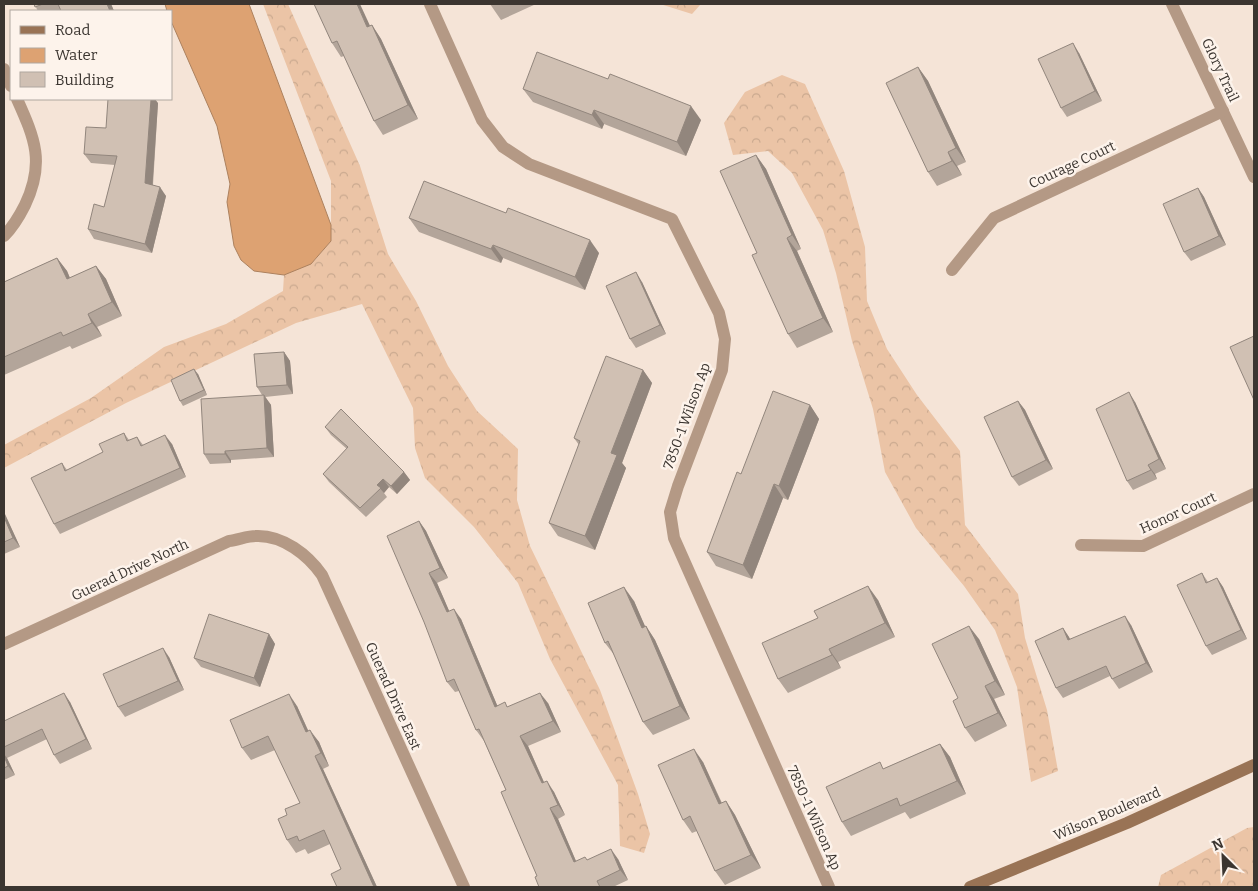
<svg xmlns="http://www.w3.org/2000/svg" width="1258" height="891" font-family="Bitter,serif">
	<style>
		.forest { fill: url(#forest-crowns) }
		.water { fill: #dda272; stroke: #ac815e }
		.lines { fill: none; stroke-linecap: round; stroke-linejoin: round }
		.minor { stroke: #b49985; stroke-width: 12 }
		.secondary { stroke: #997355; stroke-width: 12 }
		.wall { fill: #b3a59a }
		.shaded-wall { fill: #92867d }
		.building { fill: #d0c0b3; stroke: #92867d }
		.labels { text-anchor: middle; dominant-baseline: central; stroke-width: 5; stroke-linejoin: round; paint-order: stroke }
		.street-label { font-size: 14px; fill: #3b3530; stroke: #fdf3eb }
	</style>
	<defs>
		<pattern id="forest-crowns" width="20" height="18" patternUnits="userSpaceOnUse" patternTransform="scale(1.25)"><rect width="20" height="18" fill="#ebc4a6"/><path d="M2 6a3 3 0 1 1 6 0M12 15a3 3 0 1 1 6 0" fill="none" stroke="#caa98f"/></pattern>
	</defs>
	<rect width="100%" height="100%" fill="#f5e4d7"/>
	<g class="forest">
		<polygon points="263,4 288,4 360,166 388,254 416,301 448,366 477,411 518,449 517,500 530,546 600,690 638,794 650,834 644,853 620,846 618,785 550,659 518,583 474,527 425,478 415,448 413,408 362,304 296,323 126,403 4,468 4,445 91,398 164,347 226,324 283,291 284,275 315,260 331,241 331,181"/>
		<polygon points="660,4 701,4 692,14"/>
		<polygon points="782,75 805,84 844,171 865,247 867,301 887,349 917,395 960,451 965,525 1018,594 1025,638 1047,710 1058,771 1031,782 1017,687 995,630 964,586 916,528 885,472 873,409 852,341 836,273 823,230 792,173 768,151 733,155 724,123 745,92"/>
		<polygon points="1254,827 1254,887 1158,887 1161,875 1247,828"/>
	</g>
	<polygon class="water" points="165,4 249,4 331,225 331,241 311,264 284,275 254,271 241,260 234,246 227,202 230,184 217,126 171,21 171,11 167,11"/>
	<g class="lines">
		<g class="minor">
			<polyline points="430,4 482,120 503,147 529,164 672,219 719,313 725,339 722,370 678,486 670,512 674,538 829,887"/>
			<polyline points="1172,4 1254,177"/>
			<polyline points="4,69 11,86"/>
			<path d="M4,236C14,226 19,217 25,205C45,163 35,139 17,99"/>
			<polyline points="952,270 994,218 1223,111"/>
			<polyline points="1081,545 1143,546 1254,494"/>
			<path d="M4,644L229,541C238,540 247,536 256,536C283,535 308,555 322,575L464,887"/>
		</g>
		<polyline class="secondary" points="970,887 1127,823 1254,765"/>
	</g>
	<g class="wall">
		<polygon points="34,4 111,4 114,11 38,11"/>
		<polygon points="490,4 536,4 501,20"/>
		<polygon points="372,25 381,39 418,119 383,135 374,121 344,56 341,57 332,43"/>
		<polygon points="1079,53 1102,101 1067,117 1061,108"/>
		<polygon points="918,67 928,81 966,162 957,166 962,175 937,186 928,172"/>
		<polygon points="523,89 701,120 686,156 604,124 602,129 533,102"/>
		<polygon points="158,103 153,185 166,196 152,253 94,239 88,229 104,207 115,165 91,163 84,154 106,128"/>
		<polygon points="756,155 766,169 801,249 797,251 833,332 797,348 788,334 757,253"/>
		<polygon points="1198,188 1204,197 1226,245 1191,261 1184,252"/>
		<polygon points="506,213 599,253 585,290 503,258 501,263 419,232 409,218"/>
		<polygon points="57,258 67,271 70,278 96,266 106,279 122,316 97,327 102,336 72,349 70,346 4,375 4,282"/>
		<polygon points="642,282 666,334 636,348 630,339"/>
		<polygon points="284,352 290,361 293,394 265,397 271,405 274,457 231,460 231,463 210,464 204,454 262,395 257,387"/>
		<polygon points="643,370 652,383 622,463 626,468 595,550 558,536 549,523 579,445 574,438"/>
		<polygon points="198,374 207,395 183,406 180,401"/>
		<polygon points="1018,401 1025,410 1053,469 1019,486 1012,477"/>
		<polygon points="1135,402 1166,469 1155,474 1157,479 1133,490 1127,481"/>
		<polygon points="810,405 819,419 788,500 783,498 752,579 716,566 707,552 741,474"/>
		<polygon points="325,427 404,472 410,480 397,494 389,487 384,493 387,497 366,517 329,482 323,474 347,449 331,435"/>
		<polygon points="124,433 129,440 137,437 143,445 172,444 186,477 60,534 54,524 62,463 67,470 103,452"/>
		<polygon points="4,513 20,547 4,554"/>
		<polygon points="419,521 426,531 448,578 437,583 449,611 461,619 497,705 508,707 548,703 561,732 528,746 544,782 554,792 565,815 558,819 576,861 587,860 618,859 628,880 613,887 539,887 537,876 506,790 484,741 476,730 459,691 455,692 447,682"/>
		<polygon points="1202,573 1208,582 1217,578 1223,587 1247,639 1212,655 1206,646"/>
		<polygon points="878,600 895,637 838,662 841,668 788,693 778,679"/>
		<polygon points="634,601 645,627 646,626 655,640 690,719 653,735 643,722 615,656 605,643"/>
		<polygon points="1131,625 1153,672 1119,689 1110,676 1063,698 1056,688 1063,628 1070,639"/>
		<polygon points="269,634 275,644 260,687 201,667 194,658"/>
		<polygon points="979,639 1005,695 994,699 1007,726 975,742 965,728 958,698"/>
		<polygon points="169,657 184,690 125,717 118,707"/>
		<polygon points="70,702 92,749 60,764 54,755 47,739 7,758 15,775 4,780 4,721"/>
		<polygon points="297,706 308,730 319,742 329,766 323,769 377,887 337,887 341,869 330,844 308,854 305,849 296,853 287,840 287,815 300,803 275,750 251,760 242,748"/>
		<polygon points="940,744 950,757 966,794 910,819 905,812 851,836 842,822 885,768"/>
		<polygon points="703,762 722,803 726,801 735,815 761,868 725,885 715,871 697,831 692,833 683,820"/>
	</g>
	<g class="shaded-wall">
		<polygon points="107,4 111,4 114,11 110,11"/>
		<polygon points="357,4 360,4 377,41 367,27"/>
		<polygon points="372,25 381,39 418,119 408,105"/>
		<polygon points="1073,43 1079,53 1102,101 1095,91"/>
		<polygon points="918,67 928,81 966,162 956,148"/>
		<polygon points="151,99 155,99 158,103 152,192 145,183"/>
		<polygon points="691,106 701,120 686,156 677,142"/>
		<polygon points="594,110 604,124 602,129 592,115"/>
		<polygon points="948,152 957,166 962,175 952,161"/>
		<polygon points="756,155 766,169 801,249 792,235"/>
		<polygon points="160,187 166,196 152,253 145,244"/>
		<polygon points="1198,188 1204,197 1226,245 1219,236"/>
		<polygon points="787,238 797,251 833,332 823,318"/>
		<polygon points="590,240 599,253 585,290 575,277"/>
		<polygon points="493,245 503,258 501,263 491,249"/>
		<polygon points="57,258 67,271 76,293 67,279"/>
		<polygon points="96,266 106,279 122,316 112,302"/>
		<polygon points="636,272 642,282 666,334 660,325"/>
		<polygon points="88,314 97,327 102,336 92,323"/>
		<polygon points="284,352 290,361 293,394 287,385"/>
		<polygon points="194,369 198,374 207,395 204,390"/>
		<polygon points="643,370 652,383 622,463 626,468 595,550 585,536 611,453"/>
		<polygon points="1129,392 1135,402 1166,469 1159,459"/>
		<polygon points="264,395 271,405 274,457 267,448"/>
		<polygon points="1018,401 1025,410 1053,469 1046,460"/>
		<polygon points="810,405 819,419 788,500 779,486"/>
		<polygon points="165,435 172,444 186,477 180,468"/>
		<polygon points="225,451 231,460 231,463 225,454"/>
		<polygon points="1148,465 1155,474 1157,479 1151,470"/>
		<polygon points="404,472 410,480 397,494 391,486"/>
		<polygon points="383,479 389,487 384,493 377,485"/>
		<polygon points="774,484 783,498 752,579 743,565"/>
		<polygon points="4,513 5,514 20,547 13,538 4,517"/>
		<polygon points="419,521 426,531 448,578 440,568"/>
		<polygon points="429,573 437,583 454,622 447,612"/>
		<polygon points="1217,578 1223,587 1247,639 1241,630"/>
		<polygon points="868,586 878,600 895,637 885,623"/>
		<polygon points="624,587 634,601 652,642 642,628"/>
		<polygon points="454,609 461,619 502,717 495,707"/>
		<polygon points="1125,616 1131,625 1153,672 1146,663"/>
		<polygon points="646,626 655,640 690,719 680,706"/>
		<polygon points="969,626 979,639 1005,695 995,681"/>
		<polygon points="1063,628 1069,637 1075,650 1068,640"/>
		<polygon points="269,634 275,644 260,687 254,678"/>
		<polygon points="163,648 169,657 184,690 178,681"/>
		<polygon points="829,649 838,662 841,668 832,655"/>
		<polygon points="985,686 994,699 1007,726 998,713"/>
		<polygon points="64,693 70,702 92,749 86,739"/>
		<polygon points="540,693 548,703 561,732 553,721"/>
		<polygon points="289,694 297,706 314,744 306,732"/>
		<polygon points="310,730 319,742 329,766 321,753"/>
		<polygon points="520,736 528,746 549,794 542,783"/>
		<polygon points="940,744 950,757 966,794 957,781"/>
		<polygon points="694,749 703,762 728,818 719,804"/>
		<polygon points="4,754 7,758 15,775 8,766 4,756"/>
		<polygon points="315,756 323,769 377,887 374,887"/>
		<polygon points="547,781 554,792 565,815 558,805"/>
		<polygon points="726,801 735,815 761,868 751,855"/>
		<polygon points="550,808 558,819 581,873 574,862"/>
		<polygon points="611,849 618,859 628,880 620,870"/>
	</g>
	<g class="building">
		<polygon points="34,4 43,4 35,7"/>
		<polygon points="58,4 107,4 110,11 61,11"/>
		<polygon points="314,4 357,4 367,27 372,25 408,105 374,121 337,41 332,43"/>
		<polygon points="1073,43 1095,91 1061,108 1038,59"/>
		<polygon points="537,52 608,79 610,74 691,106 677,142 594,110 592,115 523,89"/>
		<polygon points="918,67 956,148 948,152 952,161 928,172 886,83"/>
		<polygon points="108,99 151,99 145,183 160,187 145,244 88,229 94,204 104,207 117,156 84,154 86,127 106,128"/>
		<polygon points="756,155 792,235 787,238 823,318 788,334 752,255 757,253 720,171"/>
		<polygon points="424,181 506,213 508,208 590,240 575,277 493,245 491,249 409,218"/>
		<polygon points="1198,188 1219,236 1184,252 1163,204"/>
		<polygon points="57,258 67,279 96,266 112,302 88,314 92,323 63,336 61,332 4,357 4,282"/>
		<polygon points="636,272 660,325 630,339 606,286"/>
		<polygon points="1254,336 1254,400 1230,347"/>
		<polygon points="284,352 287,385 257,387 254,354"/>
		<polygon points="606,356 643,370 611,453 617,455 585,536 549,523 580,441 574,438"/>
		<polygon points="194,369 204,390 180,401 171,380"/>
		<polygon points="773,391 810,405 779,486 774,484 743,565 707,552 737,472 741,474"/>
		<polygon points="1129,392 1159,459 1148,465 1151,470 1127,481 1096,409"/>
		<polygon points="264,395 267,448 225,451 225,454 204,454 201,399"/>
		<polygon points="1018,401 1046,460 1012,477 984,417"/>
		<polygon points="341,409 404,472 391,486 383,479 377,485 381,488 360,508 323,474 348,447 325,427"/>
		<polygon points="124,433 127,441 137,437 141,446 165,435 180,468 54,524 31,478 62,463 65,471 103,452 99,444"/>
		<polygon points="4,517 13,538 4,542"/>
		<polygon points="419,521 440,568 429,573 447,612 454,609 495,707 505,702 507,707 540,693 553,721 520,736 542,783 547,781 558,805 550,808 574,862 585,857 587,860 611,849 620,870 597,881 600,887 539,887 535,877 537,876 501,792 506,790 479,729 476,730 454,679 447,682 424,622 387,536"/>
		<polygon points="1202,573 1206,583 1217,578 1241,630 1206,646 1177,585"/>
		<polygon points="868,586 885,623 829,649 832,655 778,679 762,643 818,618 814,611"/>
		<polygon points="624,587 642,628 646,626 680,706 643,722 608,641 605,643 588,603"/>
		<polygon points="209,614 269,634 254,678 194,658"/>
		<polygon points="1125,616 1146,663 1112,679 1106,666 1056,688 1035,641 1063,628 1068,640"/>
		<polygon points="969,626 995,681 985,686 998,713 965,728 953,701 958,698 932,644"/>
		<polygon points="163,648 178,681 118,707 103,674"/>
		<polygon points="64,693 86,739 54,755 42,729 4,747 4,721"/>
		<polygon points="289,694 306,732 310,730 321,753 315,756 374,887 337,887 331,874 341,869 324,830 299,841 297,836 287,840 278,819 287,815 285,809 300,803 268,736 242,748 230,720"/>
		<polygon points="940,744 957,781 900,806 897,798 842,822 826,787 880,762 883,769"/>
		<polygon points="694,749 719,804 726,801 751,855 715,871 690,816 683,820 658,765"/>
		<polygon points="4,756 8,766 4,768"/>
	</g>
	<g class="labels">
		<g class="street-label">
			<text transform="translate(1220 70) rotate(65)">Glory Trail</text>
			<text transform="translate(1072 165) rotate(-25)">Courage Court</text>
			<text transform="translate(687 416) rotate(-70)">7850-1 Wilson Ap</text>
			<text transform="translate(1178 513) rotate(-24)">Honor Court</text>
			<text transform="translate(130 570) rotate(-25)">Guerad Drive North</text>
			<text transform="translate(393 696) rotate(66)">Guerad Drive East</text>
			<text transform="translate(1107 814) rotate(-23)">Wilson Boulevard</text>
			<text transform="translate(814 818) rotate(66)">7850-1 Wilson Ap</text>
		</g>
	</g>
	<rect width="1258" height="891" fill="none" stroke="#3b3530" stroke-width="10"/>
	<rect x="10" y="10" width="162" height="90" fill="#fdf3eb" stroke="#afa7a0"/>
	<rect x="20" y="26" width="25" height="8" fill="#997355" stroke="#afa7a0"/>
	<text x="55" y="35" font-size="15" fill="#3b3530">Road</text>
	<rect x="20" y="48" width="25" height="15" fill="#dda272" stroke="#afa7a0"/>
	<text x="55" y="60" font-size="15" fill="#3b3530">Water</text>
	<rect x="20" y="72" width="25" height="15" fill="#d0c0b3" stroke="#afa7a0"/>
	<text x="55" y="85" font-size="15" fill="#3b3530">Building</text>
	<g transform="translate(1223 856) rotate(336)" stroke="#fdf3eb" stroke-width="4" paint-order="stroke">
	<path d="M0-4L9 19L0 12L-9 19Z" fill="#3b3530"/>
	<text y="-8" font-size="14" font-weight="bold" text-anchor="middle" fill="#3b3530">N</text>
	</g>
</svg>
